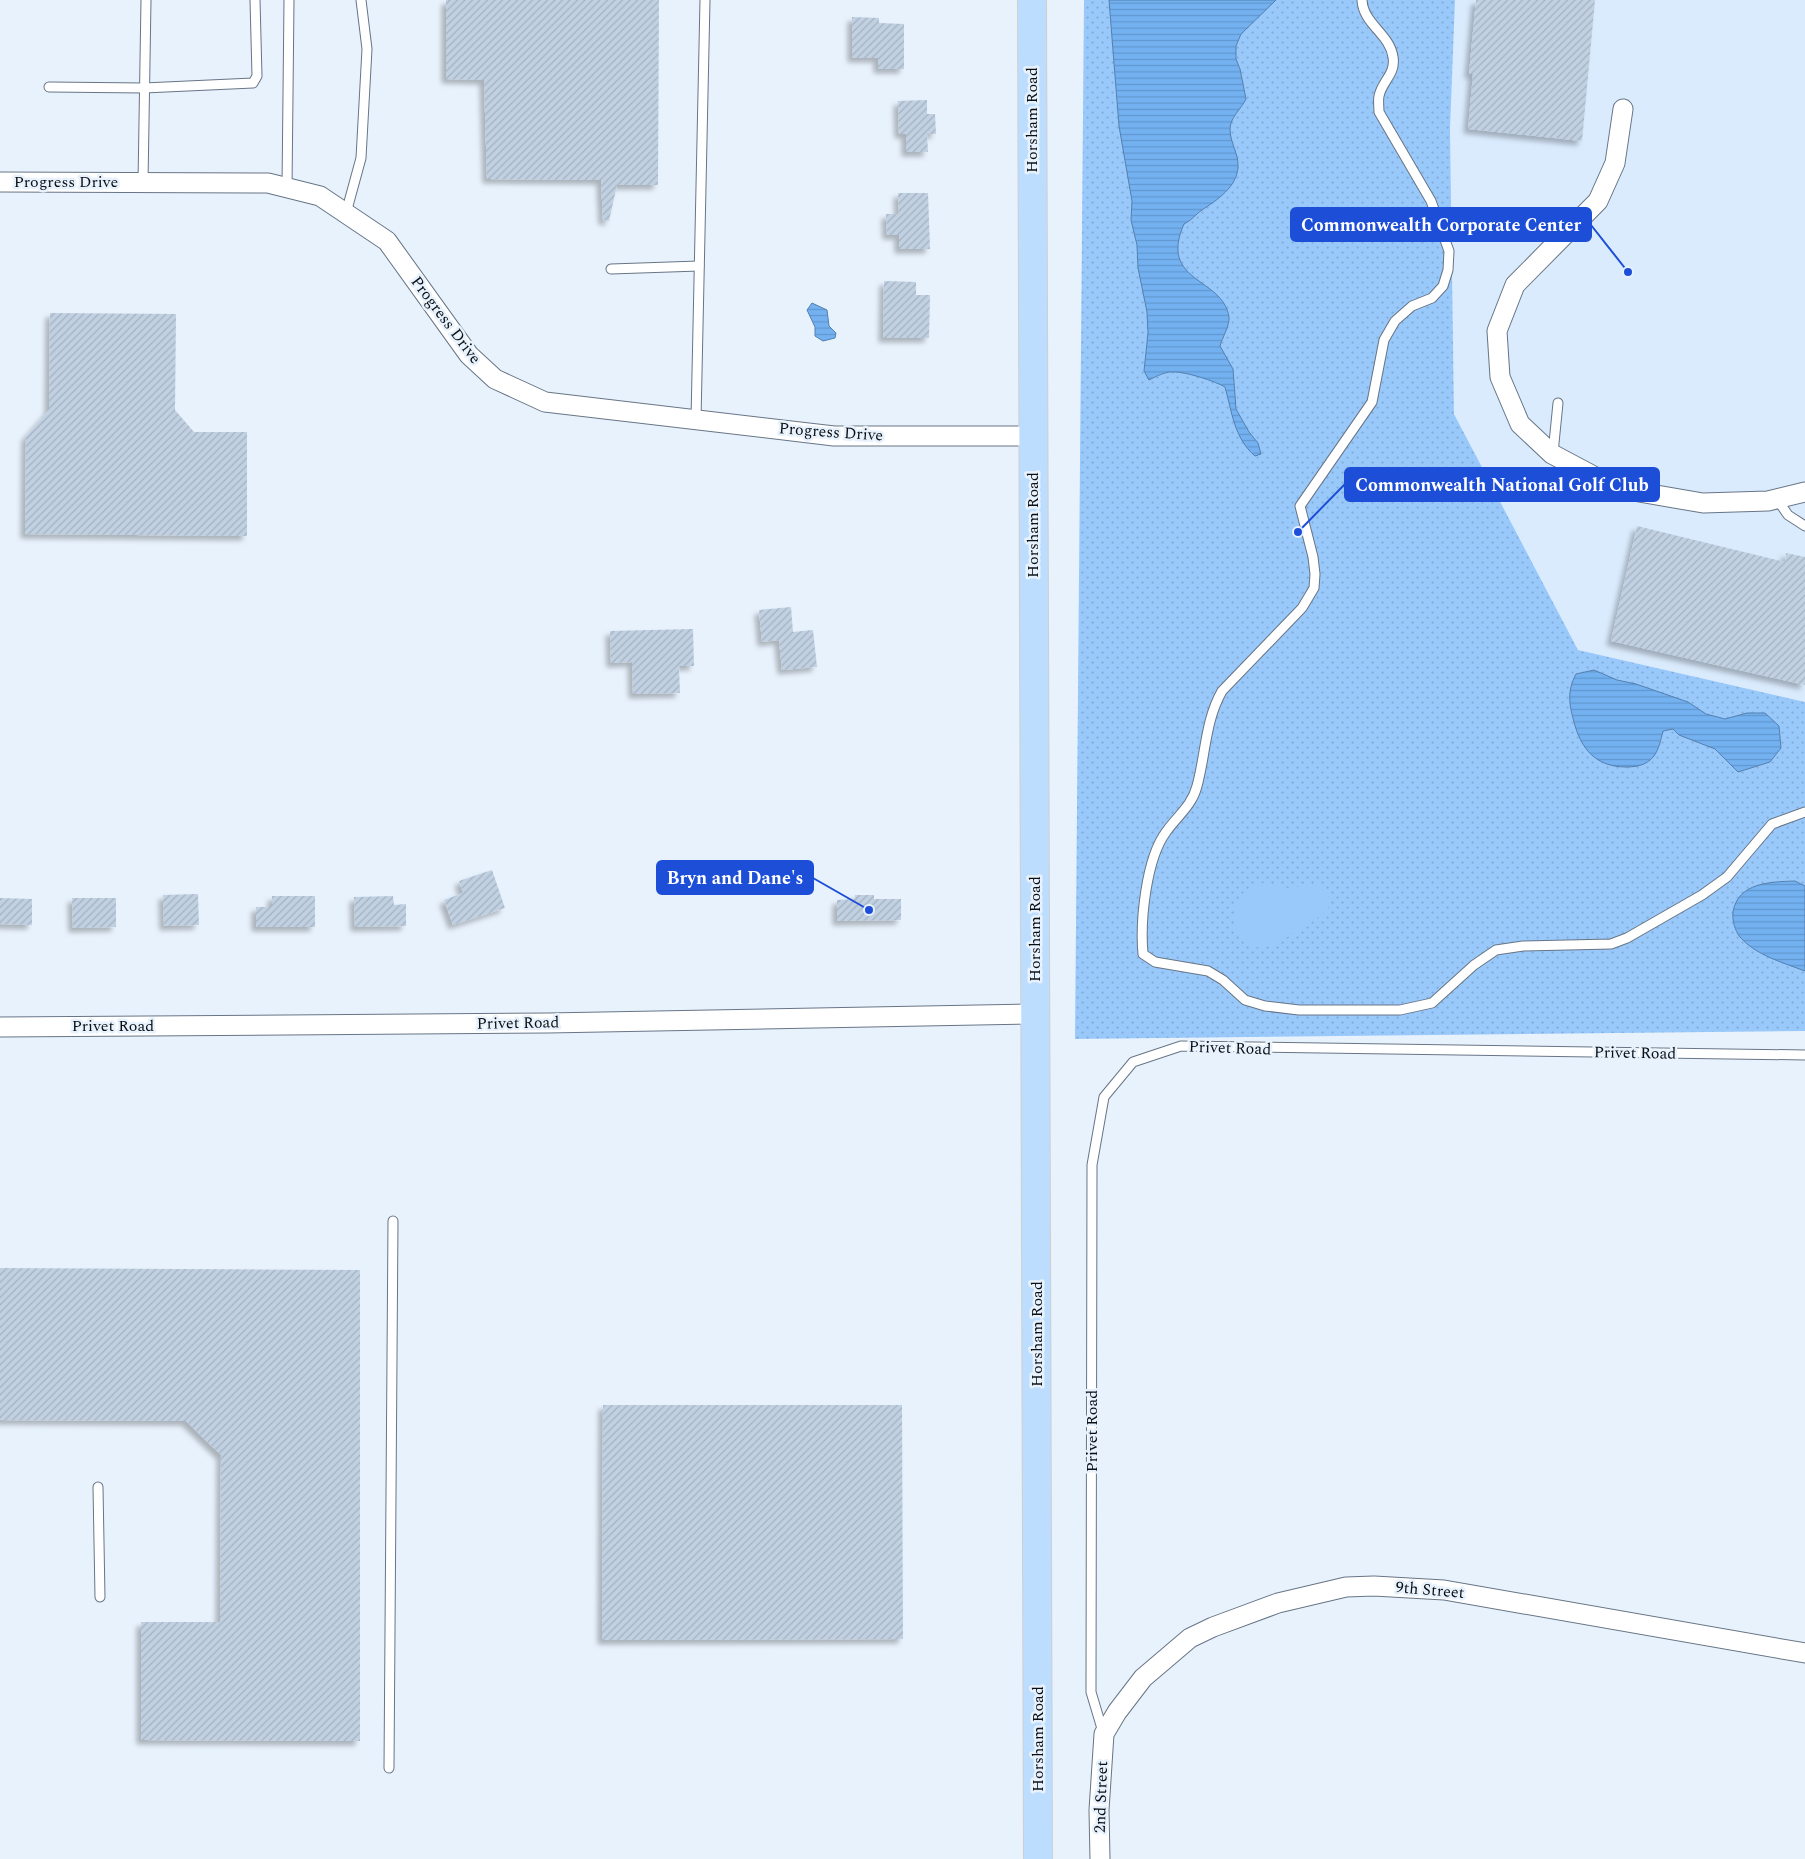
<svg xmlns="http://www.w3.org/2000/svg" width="1805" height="1859" font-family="Spectral,serif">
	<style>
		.built { fill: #daebfe }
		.grass { fill: url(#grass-dots) }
		.park { fill: #99c9fb }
		.water { fill: url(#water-rules); stroke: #5380af }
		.building { fill: url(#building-hatch); filter: url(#shadow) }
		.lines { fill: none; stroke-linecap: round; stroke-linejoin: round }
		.service-casing { stroke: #677585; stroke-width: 11 }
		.minor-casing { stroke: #677585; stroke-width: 21 }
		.primary-casing { stroke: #cecfd0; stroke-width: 30 }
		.service { stroke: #fff; stroke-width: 9 }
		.minor { stroke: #fff; stroke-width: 19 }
		.primary { stroke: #bcddfe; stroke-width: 28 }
		.labels { text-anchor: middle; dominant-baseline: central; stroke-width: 5; stroke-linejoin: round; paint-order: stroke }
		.street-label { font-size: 16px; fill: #090e14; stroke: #e8f2fd }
		.leader { fill: none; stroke: #1d4ed8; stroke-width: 2 }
		.callout-dot { fill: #1d4ed8; stroke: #e8f2fd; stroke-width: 2 }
		.callout { fill: #1d4ed8; stroke: #1d4ed8; stroke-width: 2 }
		.callout-label { font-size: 18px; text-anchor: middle; font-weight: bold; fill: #fff }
	</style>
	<defs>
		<pattern id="grass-dots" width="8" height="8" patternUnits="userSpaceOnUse" patternTransform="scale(1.25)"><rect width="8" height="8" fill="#99c9fb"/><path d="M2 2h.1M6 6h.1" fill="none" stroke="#82abd6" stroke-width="1.8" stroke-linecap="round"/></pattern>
		<pattern id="water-rules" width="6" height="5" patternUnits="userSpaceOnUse" patternTransform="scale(1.25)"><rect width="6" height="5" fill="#73b1f1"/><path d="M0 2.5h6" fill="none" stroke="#6297ce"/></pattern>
		<pattern id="building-hatch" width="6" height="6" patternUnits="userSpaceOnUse" patternTransform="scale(1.25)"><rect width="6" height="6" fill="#c1d1e2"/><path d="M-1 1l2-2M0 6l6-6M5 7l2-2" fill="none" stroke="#a4b2c1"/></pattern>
		<filter id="shadow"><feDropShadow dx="-4.5" dy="4.5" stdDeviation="2.5" flood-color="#0004"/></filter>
	</defs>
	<rect width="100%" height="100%" fill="#e8f2fd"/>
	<polygon class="built" points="1455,0 1805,0 1805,702 1578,650 1454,414 1450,129"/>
	<polygon class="grass" points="1084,0 1455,0 1450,129 1454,414 1578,650 1805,702 1805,1031 1075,1039"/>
	<path class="park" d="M1263,883L1287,888L1319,885C1328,891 1331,898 1328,908C1320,918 1307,925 1297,931C1286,937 1278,945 1265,947C1232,952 1218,894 1263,883Z"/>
	<g class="water">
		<path d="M1109,0H1276L1241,34L1236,46V59L1240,69L1246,99C1241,109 1230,118 1230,129C1230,143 1239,154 1238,167C1237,187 1217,200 1202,210C1195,215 1192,220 1184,224C1158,283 1223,277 1229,317C1230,325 1222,338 1220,346L1233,369L1236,409L1249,432L1258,443L1261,454L1255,456C1234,438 1232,412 1225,387C1215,381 1186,372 1175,372C1166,371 1157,376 1149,380L1144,371L1148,333L1147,312L1138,268L1137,245L1131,220L1132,201L1119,126Z"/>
		<polygon points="812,303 827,310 829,326 836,333 835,338 823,341 815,336 815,327 807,310"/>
		<path d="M1594,670L1617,680L1636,684L1688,702L1706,714L1725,719L1747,713H1765L1779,726L1781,748L1770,762L1738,772L1715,749L1679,735L1673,729L1663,731C1661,739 1659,749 1654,756C1647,765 1637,767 1626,767C1596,767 1581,749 1574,722C1569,704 1567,691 1576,674Z"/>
		<path d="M1795,881L1805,886V971C1784,963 1755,955 1740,937C1735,931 1732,920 1733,912C1738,882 1771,882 1795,881Z"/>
	</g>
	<g class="building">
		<polygon points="446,0 659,0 658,185 617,185 609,221 603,220 601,180 487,179 484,80 446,79"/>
		<polygon points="1476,0 1595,0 1582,141 1468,129 1473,74 1469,74"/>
		<polygon points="852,17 879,18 879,23 904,24 904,69 878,69 878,58 852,58"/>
		<polygon points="927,100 927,114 935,114 936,134 927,134 928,152 906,152 906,134 899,134 898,101"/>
		<polygon points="898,193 928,193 930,249 899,249 899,235 887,235 886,214 899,214"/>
		<polygon points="884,281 916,282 916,295 930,295 929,338 883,338"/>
		<polygon points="50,313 176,314 175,410 194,432 247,432 247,536 25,534 26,437 49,410"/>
		<polygon points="1637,526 1785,562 1786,553 1805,557 1805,685 1611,641"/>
		<polygon points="791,607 793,632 813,630 817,667 782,670 779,640 762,642 759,610"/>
		<polygon points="693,629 694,666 679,666 680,693 633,694 632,662 611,663 610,631"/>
		<polygon points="492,870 505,908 453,925 444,900 463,893 459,881"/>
		<polygon points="198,894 199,925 164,926 163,895"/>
		<polygon points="855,895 874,895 874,899 901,899 901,920 837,921 837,900 855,899"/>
		<polygon points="272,896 315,896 315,927 256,927 256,907 272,907"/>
		<polygon points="393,896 394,905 406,904 406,926 355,927 354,897"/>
		<polygon points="0,898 32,899 32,925 0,924"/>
		<polygon points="72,898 116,898 116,927 73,928"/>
		<polygon points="0,1268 360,1270 360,1741 141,1740 141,1622 220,1622 221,1455 186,1421 0,1420"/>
		<polygon points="603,1405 902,1405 903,1639 602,1640"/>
	</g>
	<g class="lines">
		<g class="service-casing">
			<g id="service">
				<path d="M1362,0C1363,24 1390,34 1393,57C1396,74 1382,81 1379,96C1378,101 1379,107 1379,112L1431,201L1449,251L1448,270L1443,286L1432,298L1412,306L1395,321L1384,340L1372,402L1300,506L1313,557L1315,574L1314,588L1302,608L1222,691C1205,721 1206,753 1197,786C1192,806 1177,816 1166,832C1146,859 1140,921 1143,954L1155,962L1208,971L1223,980L1245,1000L1265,1006L1299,1010H1400L1432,1003L1474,965L1496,950L1523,946L1611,944L1627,938L1702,895L1727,877L1772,824L1805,812"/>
				<polyline points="49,87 144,88 253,83 257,76 255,0"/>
				<polyline points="143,183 146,0"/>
				<polyline points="287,188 289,0"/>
				<polyline points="346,213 361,158 367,49 361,0"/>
				<polyline points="611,269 699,266"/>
				<polyline points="696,420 705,0"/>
				<polyline points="1553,453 1558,403"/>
				<polyline points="1777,499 1788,515 1805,526"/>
				<polyline points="98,1487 100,1597"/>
				<polyline points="1103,1732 1091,1692 1092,1165 1104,1097 1133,1062 1181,1046 1805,1055"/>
				<polyline points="389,1768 393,1221"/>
			</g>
		</g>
		<g class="minor-casing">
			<g id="minor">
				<polyline points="1623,109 1615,163 1598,201 1515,285 1497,331 1500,377 1520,424 1552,454 1616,488 1703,503 1768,501 1805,492"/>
				<polyline points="0,182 268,183 320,196 387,241 469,355 495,379 545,402 834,436 1032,436"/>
				<polyline points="0,1027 548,1023 1036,1014"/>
				<polyline points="1100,1859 1099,1810 1104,1734 1117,1712 1143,1678 1190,1638 1213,1627 1278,1603 1346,1587 1374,1586 1444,1590 1805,1653"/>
			</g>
		</g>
		<g class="primary-casing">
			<polyline id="primary" points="1032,0 1038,1859"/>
		</g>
		<use href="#service" class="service"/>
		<use href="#minor" class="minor"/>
		<use href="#primary" class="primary"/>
	</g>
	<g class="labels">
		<g class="street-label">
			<text transform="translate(1032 120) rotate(-90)">Horsham Road</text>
			<text x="66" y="182">Progress Drive</text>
			<text transform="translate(446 320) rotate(53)">Progress Drive</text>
			<text transform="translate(831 432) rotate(4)">Progress Drive</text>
			<text transform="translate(1033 525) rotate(-90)">Horsham Road</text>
			<text transform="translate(1035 929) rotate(-90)">Horsham Road</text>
			<text transform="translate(518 1023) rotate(-1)">Privet Road</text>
			<text x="113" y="1026">Privet Road</text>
			<text transform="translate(1230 1048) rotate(2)">Privet Road</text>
			<text transform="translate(1635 1053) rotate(1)">Privet Road</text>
			<text transform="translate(1037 1334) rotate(-90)">Horsham Road</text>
			<text transform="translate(1092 1431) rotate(-90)">Privet Road</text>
			<text transform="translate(1430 1590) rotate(5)">9th Street</text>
			<text transform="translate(1038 1739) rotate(-90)">Horsham Road</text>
			<text transform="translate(1101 1797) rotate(-88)">2nd Street</text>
		</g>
	</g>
	<path class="leader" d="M1628 272L1591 225M1298 532L1345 484M869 910L813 878"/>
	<g class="callout-dot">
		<circle cx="1628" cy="272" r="5"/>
		<circle cx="1298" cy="532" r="5"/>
		<circle cx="869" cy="910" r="5"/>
	</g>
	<g class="callout">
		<rect x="1291" y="208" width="300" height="33" rx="5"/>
		<rect x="1345" y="468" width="314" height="33" rx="5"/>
		<rect x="657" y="861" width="156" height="33" rx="5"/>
	</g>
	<g class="callout-label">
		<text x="1441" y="231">Commonwealth Corporate Center</text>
		<text x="1502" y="491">Commonwealth National Golf Club</text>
		<text x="735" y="884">Bryn and Dane's</text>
	</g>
</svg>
